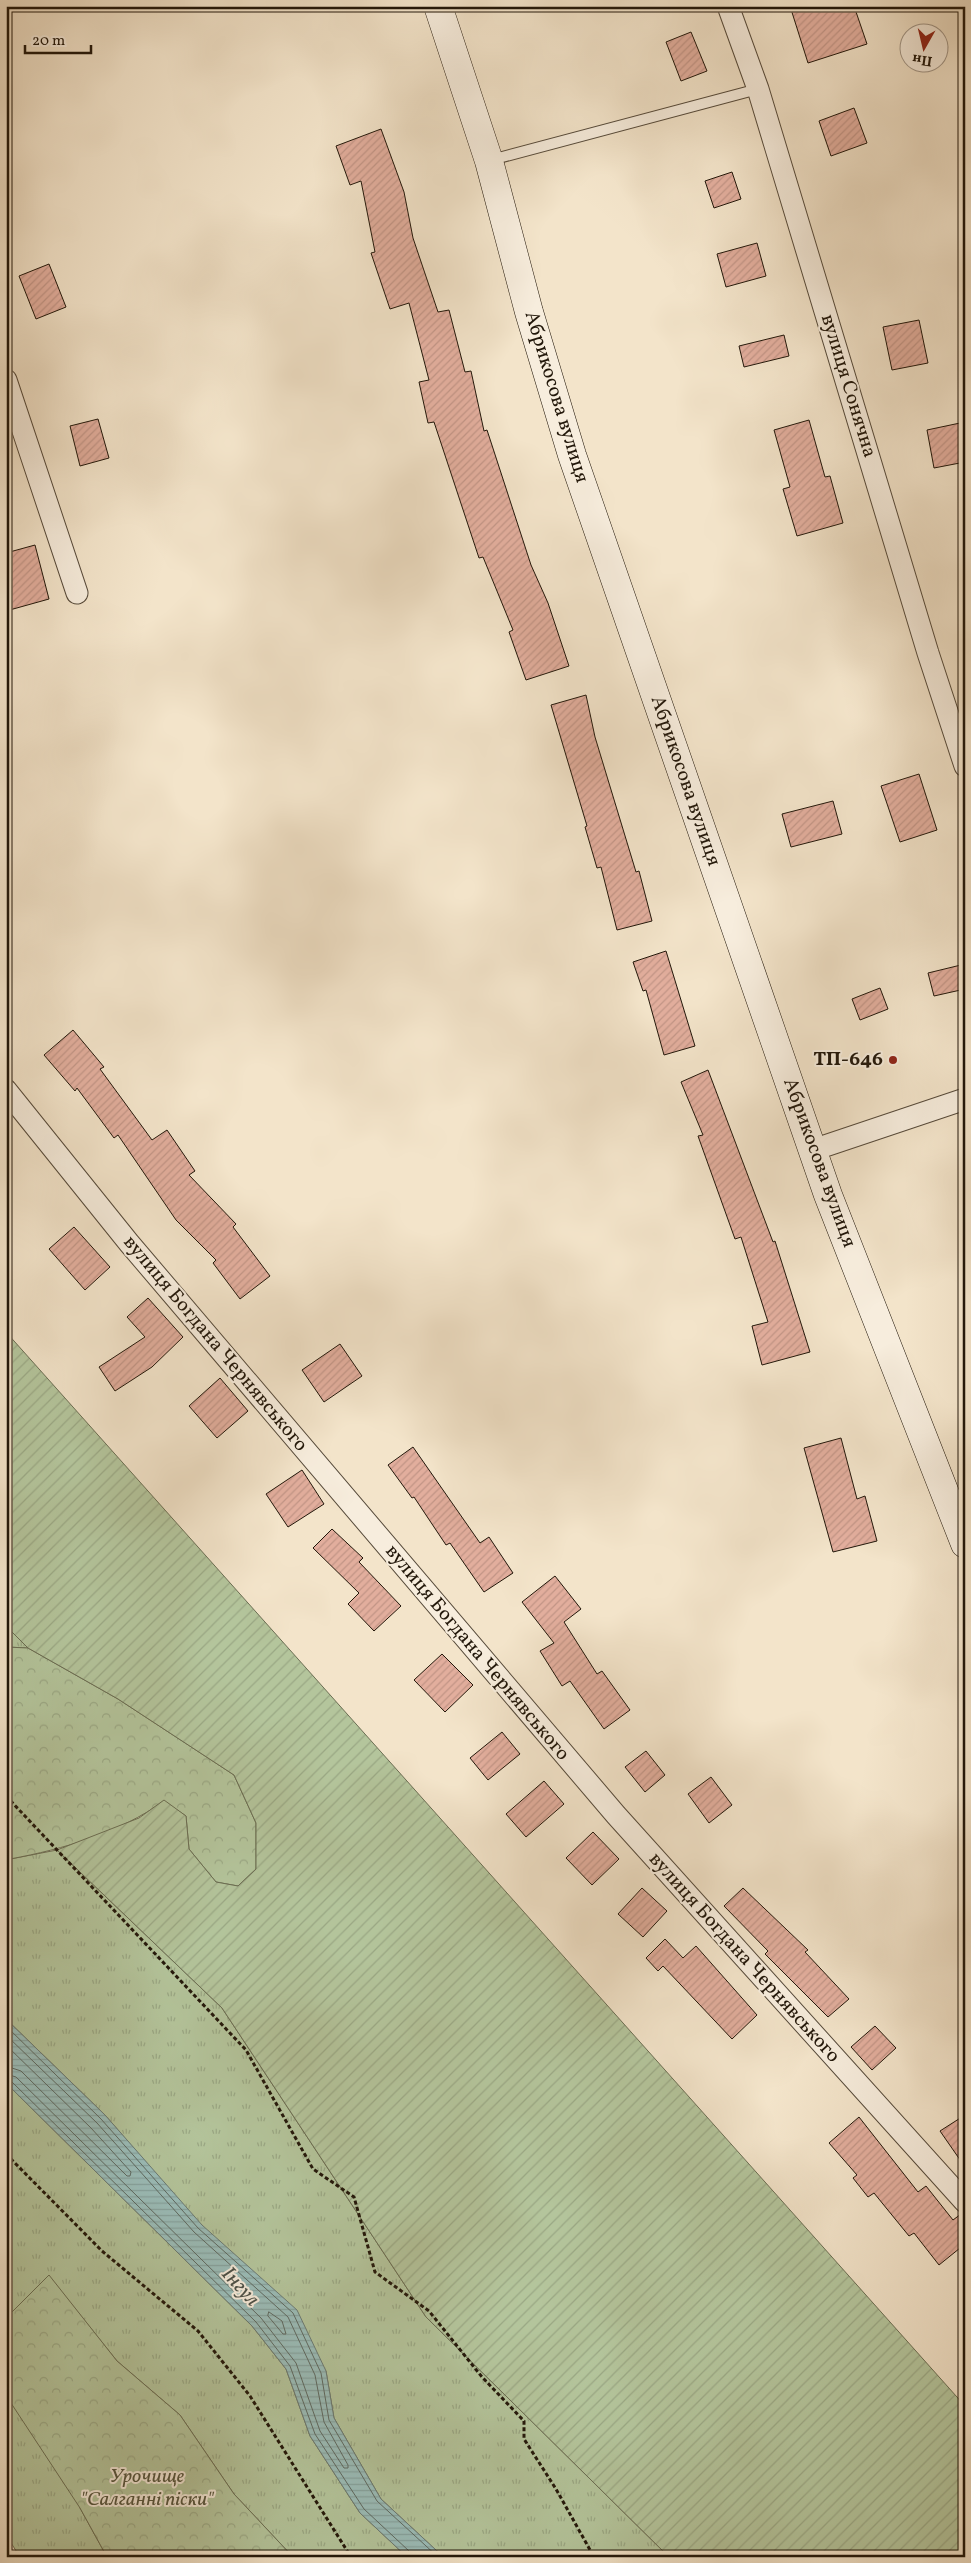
<svg xmlns="http://www.w3.org/2000/svg" width="971" height="2563" font-family="Vollkorn,serif">
	<style>
		.grass { fill: url(#grass-tufts); stroke: #6b6e53 }
		.forest { fill: url(#forest-crowns); stroke: #6b6e53 }
		.garden { fill: url(#garden-furrows); stroke: #6b6e53 }
		.water { fill: url(#water-rules); stroke: #6b7b74 }
		.lines { fill: none; stroke-linecap: round; stroke-linejoin: round }
		.shore { stroke: #5e6a62; stroke-width: 1 }
		.building { fill: url(#building-hatch); stroke: #22170a }
		.lane-casing { stroke: #564a3a; stroke-width: 12 }
		.street-casing { stroke: #564a3a; stroke-width: 23 }
		.secondary-casing { stroke: #22170a; stroke-width: 29 }
		.path { stroke: #22170a; stroke-width: 3; stroke-dasharray: 4 2.5; stroke-linecap: butt }
		.lane { stroke: #f7eddd; stroke-width: 10 }
		.street { stroke: #f7eddd; stroke-width: 21 }
		.secondary { stroke: #f7eddd; stroke-width: 28 }
		.poi-dot { fill: #8f2418; stroke: #f7eddd; stroke-width: 2 }
		.labels { text-anchor: middle; dominant-baseline: central; stroke-width: 4; stroke-linejoin: round; paint-order: stroke }
		.street-label { font-size: 20px; fill: #22170a; stroke: #f7eddd }
		.poi-label { font-size: 20px; font-weight: bold; fill: #22170a; stroke: #f7eddd; text-anchor: end }
		.park-label { font-size: 20px; font-style: italic; fill: #55543d; stroke: #f7eddd }
		.water-label { font-size: 21px; font-style: italic; fill: #4c5148; stroke: #f7eddd }
	</style>
	<defs>
		<pattern id="grass-tufts" width="24" height="20" patternUnits="userSpaceOnUse" patternTransform="scale(1.25)"><rect width="24" height="20" fill="#b4c59c"/><path d="M3 7l-1-3M5 7V3M7 7l1-3M15 17l-1-3M17 17v-4M19 17l1-3" fill="none" stroke="#9aa885"/></pattern>
		<pattern id="forest-crowns" width="20" height="18" patternUnits="userSpaceOnUse" patternTransform="scale(1.25)"><rect width="20" height="18" fill="#b4c59c"/><path d="M2 6a3 3 0 1 1 6 0M12 15a3 3 0 1 1 6 0" fill="none" stroke="#9aa885"/></pattern>
		<pattern id="garden-furrows" width="10" height="10" patternUnits="userSpaceOnUse" patternTransform="scale(1.25)"><rect width="10" height="10" fill="#b4c59c"/><path d="M-1 1l2-2M0 10L10 0M9 11l2-2" fill="none" stroke="#9aa885"/></pattern>
		<pattern id="water-rules" width="6" height="5" patternUnits="userSpaceOnUse" patternTransform="scale(1.25)"><rect width="6" height="5" fill="#9bbeba"/><path d="M0 2.5h6" fill="none" stroke="#85a39f"/></pattern>
		<pattern id="building-hatch" width="6" height="6" patternUnits="userSpaceOnUse" patternTransform="scale(1.25)"><rect width="6" height="6" fill="#e2ae9d"/><path d="M-1 1l2-2M0 6l6-6M5 7l2-2" fill="none" stroke="#c29586"/></pattern>
	</defs>
	<rect width="100%" height="100%" fill="#f3e4ca"/>
	<filter id="stains"><feTurbulence type="fractalNoise" baseFrequency=".004" numOctaves="4"/><feColorMatrix values="0 0 0 0 .2 0 0 0 0 .09 0 0 0 0 .02 0 0 0 .5 -.17"/></filter>
	<radialGradient id="worn" r=".72"><stop offset=".6" stop-color="#630" stop-opacity="0"/><stop offset="1" stop-color="#630" stop-opacity=".3"/></radialGradient>
	<g class="grass">
		<polygon points="6,1626 28,1648 6,1647"/>
		<polygon points="57,1850 222,2008 426,2317 669,2557 448,2557 437,2551 381,2499 334,2418 326,2371 105,2115 6,2019 6,1857 10,1859"/>
		<polygon points="6,2083 252,2326 286,2369 310,2436 360,2513 407,2557 293,2557 234,2494 180,2415 117,2361 49,2276 80,2508 107,2557 20,2557 6,2535"/>
	</g>
	<g class="forest">
		<path d="M6,1647L28,1648L118,1699L234,1775L256,1823V1869L238,1886L216,1882L189,1849L186,1816L164,1801C119,1833 64,1849 10,1859L6,1857Z"/>
		<polygon points="49,2275 117,2361 180,2415 234,2494 293,2557 107,2557 80,2508 9,2400 9,2315"/>
	</g>
	<polygon class="garden" points="6,1332 965,2406 965,2557 669,2557 426,2317 222,2008 57,1850 139,1818 164,1800 186,1816 189,1849 216,1882 238,1886 256,1869 256,1823 234,1775 118,1699 28,1648 6,1626"/>
	<polygon class="water" points="6,2019 105,2115 202,2225 297,2310 326,2371 334,2418 381,2499 437,2551 448,2557 407,2557 360,2513 310,2436 286,2369 252,2326 6,2083"/>
	<g class="lines">
		<g class="shore">
			<polyline points="6,2026 101,2119 198,2228 293,2313 321,2373 329,2420 377,2501 438,2557"/>
			<polyline points="6,2035 97,2123 194,2232 288,2317 315,2375 324,2422 348,2465 348,2468 344,2468 320,2431 296,2363 261,2318 16,2077 6,2074"/>
			<polyline points="6,2045 91,2128 131,2172 130,2176 127,2176 21,2071 6,2066"/>
			<polyline points="6,2080 12,2082 256,2322 290,2366 315,2434 364,2509 409,2551 410,2557"/>
			<polygon points="269,2312 282,2321 286,2334 283,2334 268,2316"/>
		</g>
	</g>
	<g class="building">
		<polygon points="790,6 854,6 867,44 808,63"/>
		<polygon points="691,32 707,71 681,81 666,42"/>
		<polygon points="854,108 867,143 831,156 819,121"/>
		<polygon points="381,129 404,192 413,238 438,312 449,310 465,372 471,371 484,431 487,430 531,565 548,603 569,666 526,680 509,632 513,630 483,557 479,558 434,422 428,423 419,382 429,380 409,303 390,309 371,253 375,252 361,181 350,185 336,146"/>
		<polygon points="732,172 741,199 714,208 705,181"/>
		<polygon points="757,243 766,276 726,287 717,254"/>
		<polygon points="49,264 66,307 36,319 19,276"/>
		<polygon points="919,320 928,363 892,370 883,327"/>
		<polygon points="784,335 789,356 744,367 739,346"/>
		<polygon points="98,419 109,458 80,466 70,426"/>
		<polygon points="809,420 825,477 830,476 843,523 797,536 783,489 790,487 774,430"/>
		<polygon points="960,423 965,446 965,462 934,468 927,430"/>
		<polygon points="35,545 49,599 6,611 6,553"/>
		<polygon points="586,695 595,737 636,872 639,871 652,921 617,930 601,867 597,868 585,827 587,826 551,705"/>
		<polygon points="919,774 937,830 900,842 881,786"/>
		<polygon points="833,801 842,834 791,847 782,814"/>
		<polygon points="666,951 695,1046 664,1055 646,990 643,991 633,962"/>
		<polygon points="965,964 965,989 934,996 928,973"/>
		<polygon points="880,988 888,1009 860,1020 852,999"/>
		<polygon points="73,1030 104,1067 100,1069 152,1140 167,1130 195,1171 189,1175 236,1224 233,1227 270,1276 240,1299 213,1263 216,1260 176,1220 118,1135 114,1138 77,1088 75,1091 44,1055"/>
		<polygon points="708,1070 773,1242 775,1241 810,1352 762,1365 752,1326 768,1322 741,1237 735,1239 698,1136 703,1135 681,1082"/>
		<polygon points="74,1227 110,1267 85,1290 49,1249"/>
		<polygon points="148,1298 183,1337 152,1367 115,1391 99,1367 145,1337 127,1317"/>
		<polygon points="340,1344 362,1376 324,1402 302,1370"/>
		<polygon points="220,1378 248,1411 217,1438 189,1406"/>
		<polygon points="841,1438 857,1499 865,1496 877,1541 833,1552 804,1448"/>
		<polygon points="413,1447 480,1543 489,1537 513,1573 484,1592 450,1543 446,1545 414,1497 412,1498 388,1465"/>
		<polygon points="302,1470 324,1504 288,1527 266,1494"/>
		<polygon points="332,1529 363,1558 359,1562 401,1606 374,1631 348,1604 359,1593 313,1548"/>
		<polygon points="555,1576 581,1609 564,1622 597,1674 602,1671 630,1710 604,1729 570,1681 562,1686 540,1651 554,1643 522,1602"/>
		<polygon points="442,1654 473,1685 445,1712 414,1680"/>
		<polygon points="502,1732 520,1754 488,1780 470,1758"/>
		<polygon points="646,1751 665,1775 645,1792 625,1767"/>
		<polygon points="711,1777 732,1805 709,1823 688,1794"/>
		<polygon points="544,1781 564,1804 526,1837 506,1814"/>
		<polygon points="593,1832 619,1859 592,1885 566,1858"/>
		<polygon points="642,1888 667,1911 643,1937 618,1914"/>
		<polygon points="743,1888 808,1950 805,1952 849,1999 828,2017 765,1954 768,1951 724,1906"/>
		<polygon points="665,1939 683,1958 696,1946 757,2015 732,2039 663,1966 658,1971 646,1958"/>
		<polygon points="875,2026 896,2048 872,2070 851,2047"/>
		<polygon points="965,2115 965,2167 940,2131"/>
		<polygon points="859,2117 918,2192 926,2186 953,2220 961,2214 965,2214 965,2244 939,2265 914,2233 909,2236 874,2193 868,2197 853,2178 857,2175 829,2143"/>
	</g>
	<g class="lines">
		<g class="lane-casing">
			<polyline id="lane" points="491,160 758,89"/>
		</g>
		<g class="street-casing">
			<g id="street">
				<polyline points="728,6 758,89 928,653 965,766"/>
				<polyline points="6,380 77,593"/>
				<polyline points="6,1090 129,1243 616,1815 965,2202"/>
				<polyline points="813,1150 965,1099"/>
			</g>
		</g>
		<g class="secondary-casing">
			<polyline id="secondary" points="438,6 489,161 529,312 572,455 828,1195 965,1544"/>
		</g>
		<g class="path">
			<polyline points="6,1796 246,2050 313,2169 354,2197 375,2272 429,2311 482,2377 524,2421 524,2439 556,2489 594,2557"/>
			<polyline points="6,2154 102,2251 198,2331 250,2396 351,2557"/>
		</g>
		<use href="#lane" class="lane"/>
		<use href="#street" class="street"/>
		<use href="#secondary" class="secondary"/>
	</g>
	<circle class="poi-dot" cx="893" cy="1060" r="5"/>
	<g class="labels">
		<g class="street-label">
			<text transform="translate(848 386) rotate(73)">вулиця Сонячна</text>
			<text transform="translate(556 397) rotate(73)">Абрикосова вулиця</text>
			<text transform="translate(685 781) rotate(71)">Абрикосова вулиця</text>
			<text transform="translate(819 1163) rotate(70)">Абрикосова вулиця</text>
			<text transform="translate(215 1344) rotate(50)">вулиця Богдана Чернявського</text>
			<text transform="translate(477 1653) rotate(50)">вулиця Богдана Чернявського</text>
			<text transform="translate(744 1958) rotate(48)">вулиця Богдана Чернявського</text>
		</g>
		<g class="poi-label">
			<text x="883" y="1060">ТП-646</text>
		</g>
		<g class="park-label">
			<text x="147" y="2477">Урочище<tspan x="147" dy="23">"Салганні піски"</tspan></text>
		</g>
		<g class="water-label">
			<text transform="translate(240 2287) rotate(47)">Інгул</text>
		</g>
	</g>
	<rect width="971" height="2563" fill="none" stroke="#f3e4ca" stroke-width="25"/>
	<rect x="8" y="8" width="956" height="2548" fill="none" stroke="#22170a" stroke-width="2.5"/>
	<rect x="12" y="12" width="946" height="2538" fill="none" stroke="#22170a"/>
	<g transform="translate(924 48) rotate(188)"><circle r="24" fill="#f7eddd" stroke="#a29789"/>
	<path d="M0-4L9 19L0 12L-9 19Z" fill="#8f2418"/>
	<text y="-8" font-size="14" font-weight="bold" text-anchor="middle" fill="#22170a">Пн</text>
	</g>
	<path d="M25 45v8h66v-8" fill="none" stroke="#22170a" stroke-width="2.5"/>
	<text x="32" y="45" font-size="15" fill="#22170a" stroke="#f7eddd" stroke-width="4" paint-order="stroke">20 m</text>
	<rect width="100%" height="100%" filter="url(#stains)"/>
	<rect width="100%" height="100%" fill="url(#worn)"/>
</svg>
